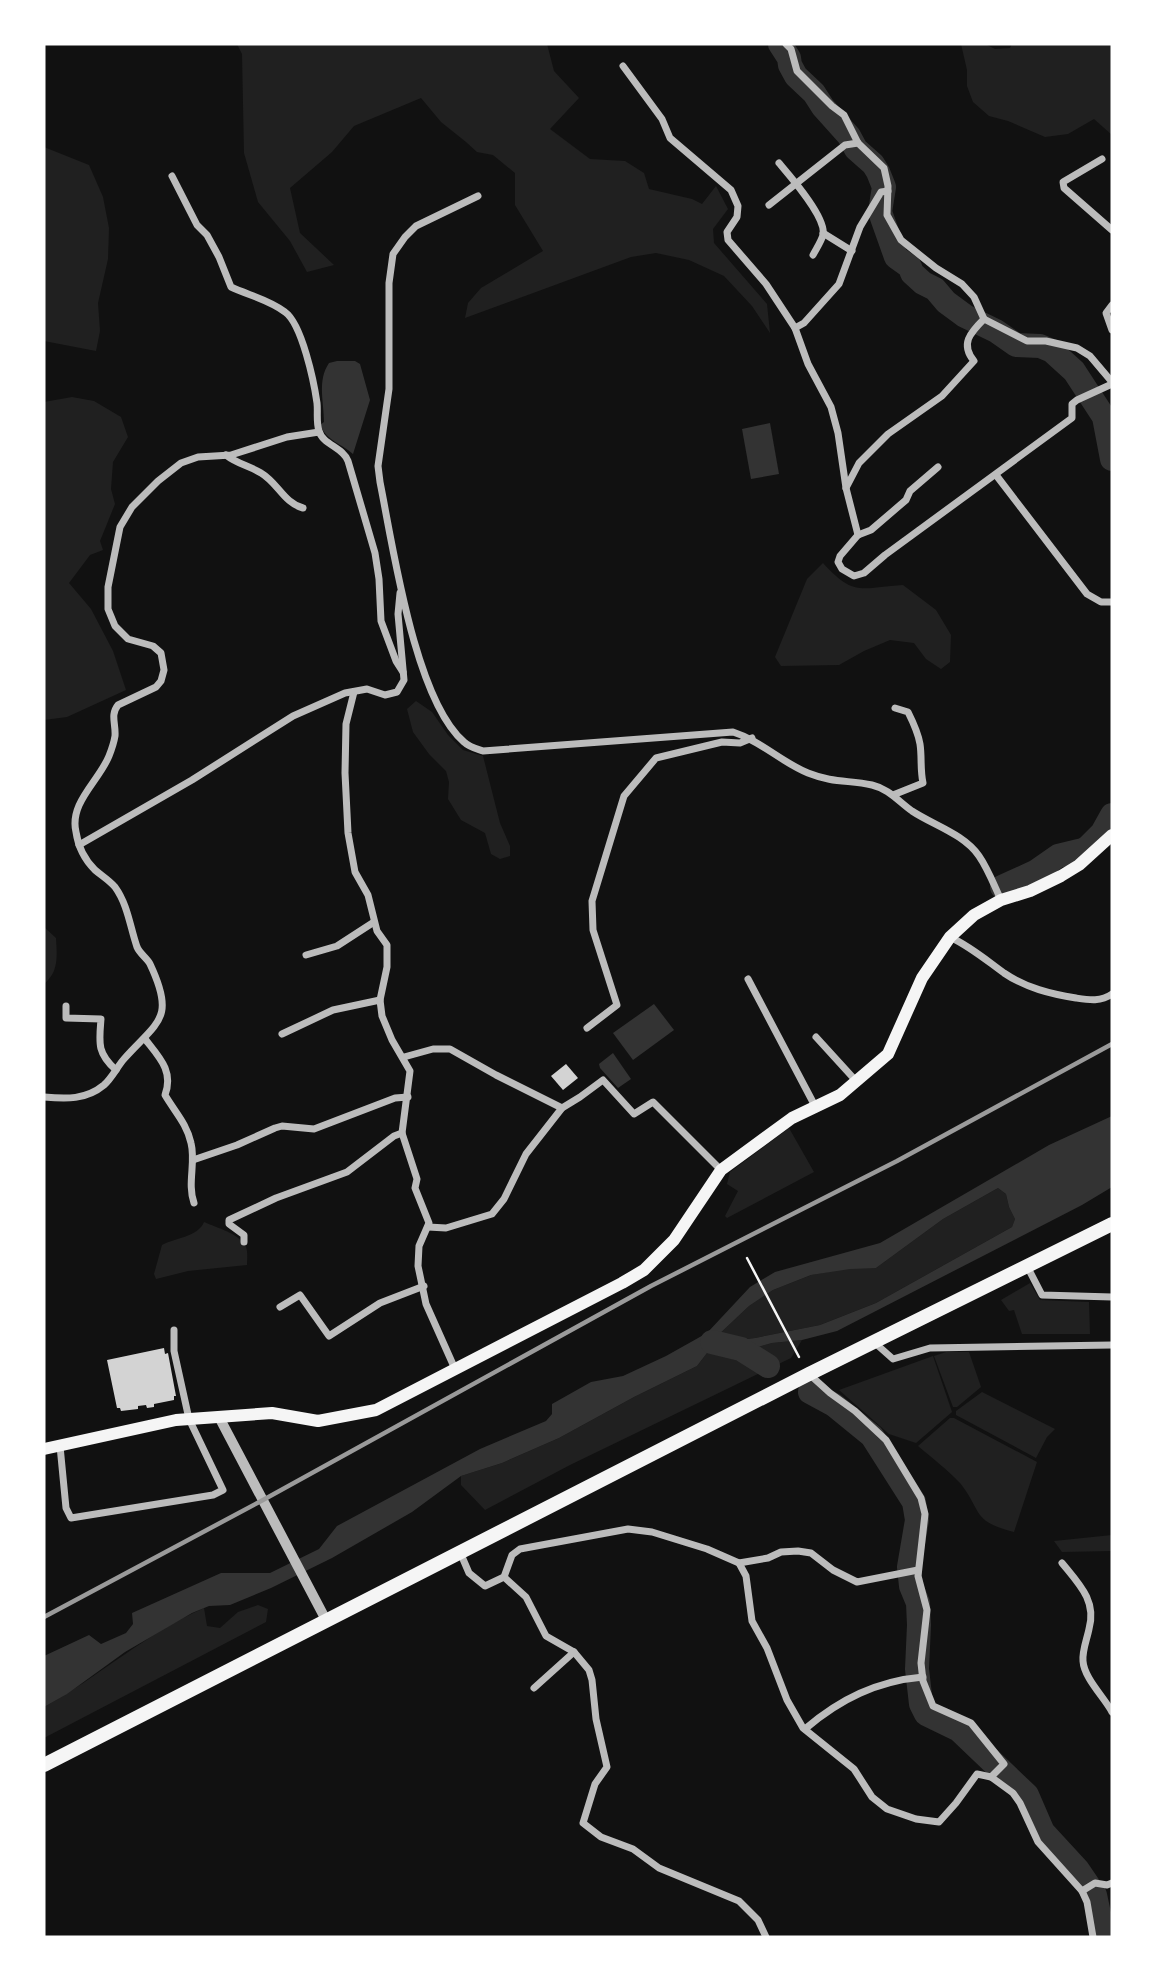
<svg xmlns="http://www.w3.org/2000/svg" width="1156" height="1981" font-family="Cabin,sans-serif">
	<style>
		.green { fill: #202020 }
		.water { fill: #333; fill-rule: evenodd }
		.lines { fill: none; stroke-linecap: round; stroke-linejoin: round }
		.river { stroke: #333; stroke-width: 24 }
		.building { fill: #d3d3d3 }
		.path { stroke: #f5f5f5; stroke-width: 2.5 }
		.minor { stroke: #bcbcbc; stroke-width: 7 }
		.tertiary { stroke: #bcbcbc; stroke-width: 10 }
		.secondary { stroke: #f5f5f5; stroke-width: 12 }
		.trunk { stroke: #f5f5f5; stroke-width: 14 }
		.rail { stroke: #9a9a9a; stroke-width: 4.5 }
	</style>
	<rect width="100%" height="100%" fill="#111"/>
	<g class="green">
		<polygon points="237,44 547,44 554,71 579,98 550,129 590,159 625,161 644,173 649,189 692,199 702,204 716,186 728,209 713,229 714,243 767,304 770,333 752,306 724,276 689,260 656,253 631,257 465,318 468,303 481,288 543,251 515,205 515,173 493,155 477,152 466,142 441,122 421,98 354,126 332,152 290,188 300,233 334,265 307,272 290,241 258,202 244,153 242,54"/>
		<polygon points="961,44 985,44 995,49 1010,48 1012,44 1112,44 1112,135 1094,119 1068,134 1045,137 1008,121 989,116 973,102 967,86 967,70"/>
		<polygon points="44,147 89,165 103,197 109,228 108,259 98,303 100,331 96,351 44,341"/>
		<polygon points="72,397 94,401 121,417 128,437 113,462 111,489 115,504 100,541 103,550 90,555 69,583 91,609 113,651 126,690 67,717 44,720 44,402"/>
		<path d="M823,563C854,597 860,588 903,585L936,610L951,635L950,662L941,669L926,659L914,643L890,640L864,651L839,665L781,666L775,657L807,579Z"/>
		<polygon points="416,701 432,712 448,735 463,750 483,756 500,823 510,846 510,856 500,859 491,854 485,833 461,820 448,799 449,782 446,771 429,754 413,732 407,709"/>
		<path d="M44,927L56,938C57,956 59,972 44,984Z"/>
		<polygon points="789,1128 814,1172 727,1218 725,1216 738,1191 727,1184 730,1172"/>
		<polygon points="998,1188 1006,1194 1009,1207 1015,1219 1012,1227 876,1303 820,1325 755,1338 724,1342 714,1339 749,1306 773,1290 811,1275 850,1268 876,1268 943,1219"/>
		<path d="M204,1222C217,1228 239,1233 246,1247C248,1252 247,1260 247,1265L188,1271L156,1279L154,1274L162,1245C175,1238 198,1237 204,1222Z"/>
		<polygon points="1030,1283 1040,1300 1089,1302 1090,1334 1022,1334 1014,1310 1009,1311 1001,1300"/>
		<polygon points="802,1340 791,1358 570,1465 485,1510 461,1485 461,1476 502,1463 559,1438 634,1397 697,1366 707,1353 720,1350 737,1353 772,1343"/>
		<polygon points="946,1352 969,1352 981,1387 957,1407 953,1407 934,1356"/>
		<polygon points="933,1356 952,1412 916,1443 889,1434 839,1390"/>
		<polygon points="982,1392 1055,1429 1047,1437 1036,1458 956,1415 956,1411"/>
		<path d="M950,1418H954L1037,1462L1014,1532C971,1521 983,1512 960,1483C948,1470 932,1458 918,1446Z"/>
		<polygon points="1112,1535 1112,1551 1062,1552 1054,1541"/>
		<path d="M258,1605L268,1609L266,1622L44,1738V1707C99,1677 146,1633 204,1608L207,1626L220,1628L238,1612Z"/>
	</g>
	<g class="water">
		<path d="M337,361H355L360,364L370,400L353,454C342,444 327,441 320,425L324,422C324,401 317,381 329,363Z"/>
		<polygon points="770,423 779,474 751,479 742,429"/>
		<polygon points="654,1004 674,1030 633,1060 613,1033"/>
		<polygon points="613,1053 631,1079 618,1088 600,1068 599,1064"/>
		<path d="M1112,1116V1187L1082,1205L837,1331L802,1340L772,1343L737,1353L720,1350L707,1353L697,1366L634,1397L559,1438L502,1463L461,1476L412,1512L332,1558L271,1588L230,1605L209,1606L192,1613L125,1652L67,1694L44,1707V1656L89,1635L101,1644L126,1633L133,1624L132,1613L221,1573H270L319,1549L337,1526L480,1449L546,1421L552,1414V1404L591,1382L623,1376L666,1356L707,1333L750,1287L775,1272L880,1243L1049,1145ZM998,1188L1006,1194L1009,1207L1015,1219L1012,1227L876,1303L820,1325L755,1338L724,1342L714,1339L749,1306L773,1290L811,1275L850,1269L876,1268L943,1219Z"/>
	</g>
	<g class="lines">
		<g class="river">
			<polyline points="780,44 789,58 790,65 796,76 814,93 823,107 849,136 856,149 873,164 878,172 884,187 880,212 896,257 910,267 912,273 923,283 935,289 946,302 965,316 996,331 1016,345 1040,346 1052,351 1074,371 1104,417 1112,459"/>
			<polyline points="1002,887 1035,872 1058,856 1083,850 1088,847 1102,833 1112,815"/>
			<polyline points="712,1342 741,1349 768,1366"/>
			<polyline points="810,1392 834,1405 872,1436 914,1502 917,1520 909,1567 911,1586 918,1603 919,1625 917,1669 921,1704 926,1714 959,1730 1027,1795 1043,1832 1078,1870 1095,1895 1104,1937"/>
		</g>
	</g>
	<g class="building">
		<polygon points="566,1064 578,1078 563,1090 551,1076"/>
		<polygon points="164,1348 165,1354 168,1353 176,1396 174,1396 174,1400 154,1404 154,1407 147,1408 146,1405 138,1406 138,1409 121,1411 120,1408 117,1408 107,1360"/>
	</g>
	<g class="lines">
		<polyline class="path" points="747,1258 799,1357"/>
		<g class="minor">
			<polyline points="786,44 791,49 797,71 832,106 844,115 858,143 884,168 888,186 887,215 901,240 936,268 962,284 974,297 984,319 1027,341 1046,341 1077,348 1090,356 1112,382"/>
			<polyline points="623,66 662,119 670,138 731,190 738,206 737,217 727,232 728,240 766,284 795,328 808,364 831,407 838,433 846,488 858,535"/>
			<polyline points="1102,159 1063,182 1064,188 1112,230"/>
			<path d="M779,163C790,176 827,218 823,235C821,242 816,249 813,255"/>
			<path d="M172,176L197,225L207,235L219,257L231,287C248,295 270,300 285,312C302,324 314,382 317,403C318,412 316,422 319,431C323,445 343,447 348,461L375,553L379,579L381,621L396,661L403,672"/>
			<path d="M478,196L416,226L405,237L393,254L389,283V389L378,466L380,482C393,547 415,700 464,742C469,747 477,749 483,751L733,732C761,741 781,762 808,773C833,783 849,780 872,785C889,789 898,801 912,811C933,825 964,834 979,856C988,869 994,885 1001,900"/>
			<polyline points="769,205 845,145 858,143"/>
			<polyline points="823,233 852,251"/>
			<polyline points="1112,305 1106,313 1112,330"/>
			<polyline points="795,328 804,323 839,284 860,227 881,192 888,191"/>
			<path d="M226,455C237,464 250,466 261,473C278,483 284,503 303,508"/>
			<polyline points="938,467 910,491 906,500 871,530 858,535 840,556 838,562 842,569 854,576 864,573 885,555 1072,418 1072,404 1077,400 1112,384"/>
			<polyline points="996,475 1087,594 1101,602 1112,602"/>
			<path d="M846,488L859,463L888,434L942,396L974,361C960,344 970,333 984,319"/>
			<polyline points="354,692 346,724 345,773 348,833 355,872 368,895 377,931 387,945 387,967 380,1000 382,1016 392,1040 410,1071 402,1133 417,1179 415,1188 429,1223 419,1246 418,1266 426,1304 455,1369"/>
			<path d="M893,795L923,783C920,769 922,757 920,744C918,732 913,722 908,712L895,708"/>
			<polyline points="79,845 192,780 293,716 345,693 367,689 385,695 397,692 404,680 398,614 400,593"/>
			<path d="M950,937C971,947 986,960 1004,973C1026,988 1051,994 1076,998C1089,1000 1101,1002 1112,994"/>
			<polyline points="306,955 337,946 374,922"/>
			<polyline points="748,979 815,1106"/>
			<path d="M66,1006V1018L101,1019C99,1043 97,1053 116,1070"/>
			<polyline points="587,1028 617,1005 593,930 592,901 624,796 656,758 722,742 740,743 752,738"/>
			<polyline points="282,1034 333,1010 380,1000"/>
			<polyline points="816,1037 857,1082"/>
			<path d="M145,1039C159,1057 174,1071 165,1095C175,1112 187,1124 191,1143C196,1163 187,1183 194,1203"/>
			<polyline points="404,1057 433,1049 450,1049 496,1075 562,1108"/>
			<path d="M44,1097C66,1099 86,1100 104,1085C112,1078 117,1067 124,1059C158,1021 176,1019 150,964C147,958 140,954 137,947C130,927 128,905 115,887C109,880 102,876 95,870C85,860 78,846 76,832C69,803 99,781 109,756C111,751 114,742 115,736C116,724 110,715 118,705L156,687L161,681L164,670L161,653L153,646L128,639L115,626L108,609V587L120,527L132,507L158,481L181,463L198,457L231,455L287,437L319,432"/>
			<polyline points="193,1160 237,1145 275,1128 282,1126 314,1129 395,1098 408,1097"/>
			<polyline points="428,1227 446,1228 492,1214 504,1199 526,1154 562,1108 580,1097 603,1080 634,1114 653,1102 721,1170"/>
			<polyline points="244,1242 244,1235 229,1224 229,1220 276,1198 347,1172 394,1136 402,1133"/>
			<polyline points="1028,1268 1042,1295 1112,1297"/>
			<polyline points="280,1307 300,1295 329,1336 380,1303 424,1286"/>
			<polyline points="875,1343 893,1359 930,1348 1112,1345"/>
			<polyline points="60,1446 66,1508 71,1518 213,1495 223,1490 189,1419 174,1351 174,1330"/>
			<polyline points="460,1552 469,1573 485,1586 504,1577 512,1555 520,1549 628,1529 652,1532 707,1549 739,1563 746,1576 752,1621 767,1648 787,1700 803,1728 854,1769 872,1797 887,1809 916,1819 939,1822 956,1803 977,1774 991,1777 1004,1764 971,1723 933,1706 923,1681 921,1663 927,1610 918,1576 925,1514 921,1498 886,1440 855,1411 830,1393 809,1374"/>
			<polyline points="739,1563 768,1558 781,1552 798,1551 811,1553 833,1570 857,1582 918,1570"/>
			<path d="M1062,1563C1079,1584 1097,1601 1089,1629C1087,1639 1082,1651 1083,1661C1084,1678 1104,1697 1112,1712"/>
			<polyline points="504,1577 526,1597 546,1636 574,1652 589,1670 592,1680 596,1719 607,1767 595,1784 583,1823 601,1837 633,1849 659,1868 739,1901 758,1920 766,1937"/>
			<polyline points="534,1688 574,1652"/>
			<path d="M805,1729C840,1699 877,1681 923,1677"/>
			<polyline points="991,1777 1013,1793 1020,1803 1038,1842 1082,1891 1087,1902 1093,1937"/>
			<polyline points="1082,1891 1095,1883 1107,1885 1112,1883"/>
		</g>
		<polyline class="tertiary" points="219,1417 326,1620"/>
		<polyline class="secondary" points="44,1449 176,1420 272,1413 318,1421 376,1410 622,1283 644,1270 674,1240 721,1170 792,1118 840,1095 888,1054 922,978 950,937 974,915 1001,900 1030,891 1061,876 1079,865 1112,835"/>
		<polyline class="trunk" points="44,1765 809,1374 1112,1224"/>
		<polyline class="rail" points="44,1617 263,1500 651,1286 897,1161 1112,1044"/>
	</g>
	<rect width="1156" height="1981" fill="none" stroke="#ffffff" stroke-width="91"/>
</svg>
